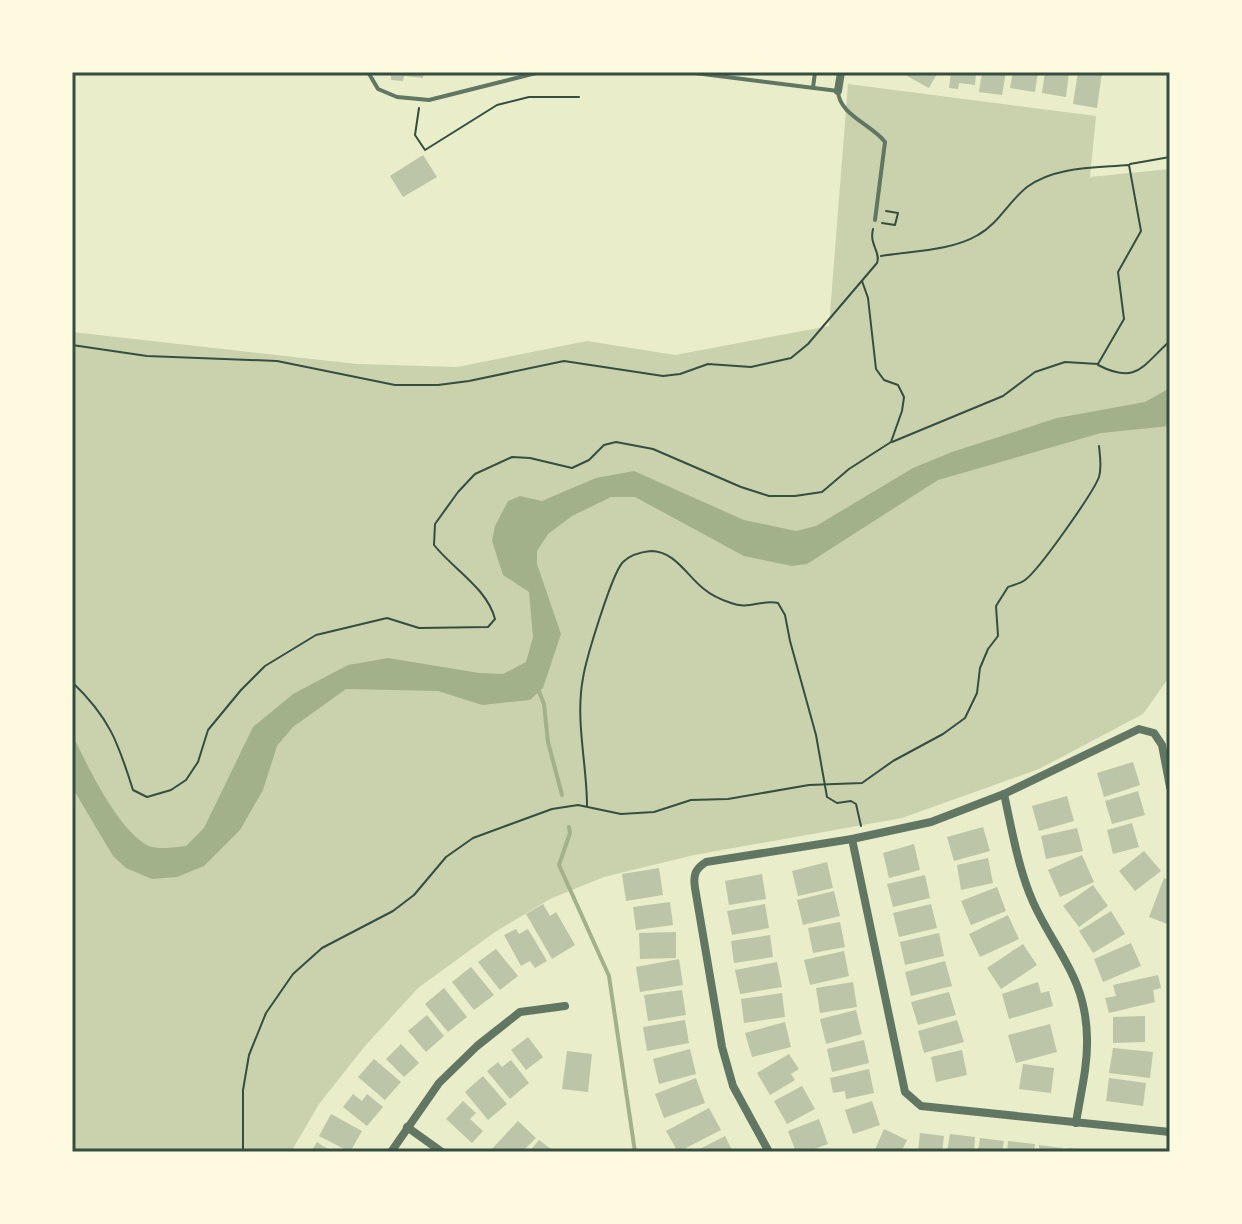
<svg xmlns="http://www.w3.org/2000/svg" width="1242" height="1224" font-family="Commissioner,sans-serif">
	<style>
		.green { fill: #cad2ad }
		.water { fill: #a3b18a }
		.lines { fill: none; stroke-linecap: round; stroke-linejoin: round }
		.stream { stroke: #a3b18a; stroke-width: 4 }
		.building { fill: #bcc5a7 }
		.path { stroke: #344e41; stroke-width: 2 }
		.service { stroke: #617663; stroke-width: 4 }
		.minor { stroke: #617663; stroke-width: 8 }
		.neatline { fill: none; stroke: #344e41; stroke-width: 3 }
	</style>
	<rect width="100%" height="100%" fill="#e9edc9"/>
	<polygon class="green" points="848,84 1096,116 1090,177 1170,169 1170,676 1143,714 1039,769 902,818 694,855 604,877 550,899 495,932 418,988 365,1046 319,1104 291,1152 72,1152 72,332 357,364 457,367 587,341 675,355 829,326"/>
	<path class="water" d="M1170,388V426L1101,433L938,480L807,564L792,566L744,556L635,497H611L572,516L548,534L537,551V564L561,634L543,688L530,700L482,705L438,691L346,689L293,727L277,746L263,790L240,830L204,866L177,877L152,879L126,868L113,856L72,787V734C88,766 117,830 149,846C159,850 176,847 186,846L204,828L253,727L293,694L348,665L388,658L479,673L503,674L526,662L533,637L529,592L503,575L492,541L495,526L508,501L520,496L542,501L596,478L634,471L744,520L796,531L816,526L913,468L952,452L1057,418L1145,402Z"/>
	<g class="lines">
		<g class="stream">
			<polyline points="538,689 544,704 548,742 562,795"/>
			<polyline points="569,827 570,833 559,865 609,976 635,1152"/>
		</g>
	</g>
	<g class="building">
		<polygon points="391,72 424,72 423,78 404,76 403,81 391,80"/>
		<polygon points="909,72 938,72 929,88 907,76"/>
		<polygon points="951,72 976,72 975,85 959,83 958,89 949,88"/>
		<polygon points="982,72 1006,72 1002,95 979,92"/>
		<polygon points="1013,72 1038,72 1035,92 1010,88"/>
		<polygon points="1045,72 1069,72 1066,97 1042,93"/>
		<polygon points="1078,72 1102,72 1097,108 1073,104"/>
		<polygon points="423,155 437,177 403,197 390,176"/>
		<polygon points="1133,762 1140,785 1104,797 1097,773"/>
		<polygon points="1138,791 1145,815 1112,824 1105,801"/>
		<polygon points="1067,796 1074,821 1039,831 1032,806"/>
		<polygon points="1132,823 1139,847 1113,854 1107,830"/>
		<polygon points="983,827 990,851 954,861 947,837"/>
		<polygon points="1077,828 1083,851 1046,859 1041,836"/>
		<polygon points="914,844 920,870 889,878 883,853"/>
		<polygon points="1144,851 1161,871 1135,891 1119,871"/>
		<polygon points="1082,855 1094,882 1060,897 1048,870"/>
		<polygon points="988,858 993,883 961,890 957,865"/>
		<polygon points="827,862 833,888 798,896 792,871"/>
		<polygon points="659,868 663,895 626,901 622,874"/>
		<polygon points="762,874 766,899 729,905 725,881"/>
		<polygon points="925,875 930,898 893,907 887,884"/>
		<polygon points="1164,878 1170,881 1170,925 1149,917"/>
		<polygon points="1093,885 1108,906 1079,927 1063,906"/>
		<polygon points="997,887 1006,911 971,925 961,901"/>
		<polygon points="834,891 840,916 803,925 797,900"/>
		<polygon points="670,902 673,925 636,930 633,907"/>
		<polygon points="543,904 550,916 556,912 575,945 552,959 526,914"/>
		<polygon points="765,904 769,928 732,935 727,911"/>
		<polygon points="931,904 937,928 899,937 893,913"/>
		<polygon points="1111,911 1125,934 1093,953 1079,931"/>
		<polygon points="1008,915 1019,939 980,957 969,934"/>
		<polygon points="840,922 845,947 813,953 808,928"/>
		<polygon points="516,929 519,934 528,929 547,961 535,968 530,961 521,966 504,935"/>
		<polygon points="676,932 676,958 640,959 639,933"/>
		<polygon points="939,933 944,956 905,965 900,942"/>
		<polygon points="770,935 773,957 734,963 731,941"/>
		<polygon points="1131,943 1141,966 1103,982 1094,959"/>
		<polygon points="1023,944 1037,965 1001,989 987,968"/>
		<polygon points="496,949 518,976 500,990 478,962"/>
		<polygon points="844,951 849,976 810,985 804,960"/>
		<polygon points="679,959 683,985 640,992 636,967"/>
		<polygon points="945,961 952,986 911,996 905,972"/>
		<polygon points="777,962 782,987 740,994 735,970"/>
		<polygon points="471,967 494,995 474,1010 452,982"/>
		<polygon points="1158,975 1161,988 1153,990 1155,1002 1109,1013 1105,998 1116,996 1113,985"/>
		<polygon points="853,982 857,1007 820,1013 816,988"/>
		<polygon points="1038,982 1041,993 1049,991 1053,1006 1009,1019 1002,994"/>
		<polygon points="444,988 467,1017 448,1032 425,1004"/>
		<polygon points="682,990 686,1015 648,1021 644,995"/>
		<polygon points="949,992 956,1015 918,1025 911,1002"/>
		<polygon points="782,993 785,1017 744,1023 741,999"/>
		<polygon points="856,1010 862,1034 826,1044 820,1019"/>
		<polygon points="427,1015 444,1036 426,1052 408,1031"/>
		<polygon points="1145,1016 1145,1042 1113,1043 1113,1017"/>
		<polygon points="685,1020 689,1043 647,1051 643,1027"/>
		<polygon points="957,1020 964,1042 924,1053 918,1031"/>
		<polygon points="785,1022 791,1047 752,1057 745,1033"/>
		<polygon points="1050,1024 1057,1052 1016,1063 1008,1035"/>
		<polygon points="528,1037 543,1057 526,1070 511,1050"/>
		<polygon points="864,1040 869,1063 832,1072 827,1049"/>
		<polygon points="401,1044 419,1063 404,1077 386,1059"/>
		<polygon points="1113,1048 1153,1052 1150,1078 1109,1073"/>
		<polygon points="690,1049 696,1074 659,1084 653,1059"/>
		<polygon points="962,1050 967,1075 936,1082 931,1057"/>
		<polygon points="567,1051 592,1054 588,1092 562,1089"/>
		<polygon points="789,1054 799,1069 791,1074 795,1080 770,1095 757,1073"/>
		<polygon points="374,1059 401,1082 385,1100 358,1077"/>
		<polygon points="511,1060 529,1083 510,1099 487,1071 498,1062 502,1067"/>
		<polygon points="1023,1064 1054,1068 1051,1093 1019,1089"/>
		<polygon points="869,1069 874,1093 846,1099 845,1091 833,1093 830,1078"/>
		<polygon points="483,1076 507,1104 488,1120 465,1092"/>
		<polygon points="696,1078 705,1103 664,1118 655,1094"/>
		<polygon points="1109,1078 1146,1083 1143,1106 1106,1101"/>
		<polygon points="802,1086 815,1109 787,1124 774,1101"/>
		<polygon points="353,1094 362,1101 367,1094 383,1107 367,1126 343,1107"/>
		<polygon points="463,1101 476,1113 470,1119 483,1131 472,1143 446,1119"/>
		<polygon points="872,1101 880,1125 853,1134 845,1110"/>
		<polygon points="709,1108 721,1130 678,1152 666,1131"/>
		<polygon points="331,1114 362,1131 350,1152 319,1136"/>
		<polygon points="819,1119 828,1144 806,1152 796,1152 788,1131"/>
		<polygon points="518,1121 536,1138 522,1152 496,1152 492,1149"/>
		<polygon points="884,1129 907,1140 901,1152 874,1152"/>
		<polygon points="920,1133 944,1136 942,1152 918,1152"/>
		<polygon points="950,1134 975,1137 974,1152 947,1152"/>
		<polygon points="725,1136 733,1152 694,1152"/>
		<polygon points="980,1138 1004,1141 1002,1152 978,1152"/>
		<polygon points="539,1140 555,1152 529,1152"/>
		<polygon points="1008,1141 1035,1144 1034,1152 1007,1152"/>
		<polygon points="317,1142 332,1152 311,1152"/>
		<polygon points="1039,1145 1063,1148 1062,1152 1039,1152"/>
		<polygon points="1068,1148 1087,1150 1087,1152 1068,1152"/>
	</g>
	<g class="lines">
		<g class="path">
			<polyline points="419,108 415,135 425,150 497,105 529,97 579,97"/>
			<polyline points="1130,164 1170,157"/>
			<polyline points="882,223 895,225 898,213 886,211"/>
			<path d="M881,256C911,251 951,251 978,235C998,224 1009,201 1027,187C1055,166 1096,168 1129,165L1141,231L1118,272L1124,319L1098,364L1065,362L1035,372L1003,396L892,442"/>
			<path d="M72,345L147,356L277,361L395,385H438L469,381L564,361L663,376L680,374L708,364L751,367L791,358L808,344L877,263C881,252 869,245 873,229"/>
			<path d="M1098,365C1137,385 1142,366 1170,341"/>
			<path d="M72,682C109,717 118,742 133,790L147,797L171,790L186,780L198,762L208,730L241,690L265,666L316,635L387,618L419,628L488,627L495,619C487,588 453,569 434,545L435,524L458,492L475,474L512,457L530,458L572,468L589,460L604,445L616,442L653,449L741,487L769,496H795L822,492L849,469L891,442L902,411L904,397L898,385L884,380L876,369L868,298L862,281"/>
			<path d="M587,806C587,764 575,720 583,678C586,659 612,573 623,562C630,555 641,552 651,551C675,551 687,576 704,589C711,595 722,600 731,603C748,610 762,599 778,603L785,615L790,641L816,735L827,797L837,803L851,801L856,804L861,826"/>
			<path d="M243,1152V1090L249,1055L266,1013L293,974L322,948L393,911L414,895L446,857L473,838L552,809L578,805L621,814L654,812L691,800L728,799L809,785L862,783L893,761L943,734L965,718L977,693L980,668L988,649L998,636L996,606L1008,587C1014,585 1021,583 1025,580C1039,570 1093,493 1099,477C1102,467 1100,456 1099,446"/>
		</g>
		<g class="service">
			<polyline points="368,72 378,89 397,97 429,100 540,72"/>
			<path d="M687,72L838,91C839,115 871,124 885,142L875,220"/>
			<polyline points="813,88 815,72"/>
		</g>
		<g class="minor">
			<polyline points="838,91 841,72"/>
			<path d="M1004,794C1012,830 1018,868 1033,902C1055,951 1086,977 1087,1038C1088,1066 1080,1096 1076,1123"/>
			<polyline points="852,839 905,1092 921,1106 1170,1132"/>
			<polyline points="407,1127 442,1152"/>
			<polyline points="391,1152 439,1083 477,1046 520,1012 565,1006"/>
			<path d="M769,1152L733,1086L722,1047L695,888C693,875 695,869 706,862L852,839L931,822L1004,794L1139,729L1154,733L1162,745L1170,787"/>
		</g>
	</g>
	<rect width="1242" height="1224" fill="none" stroke="#fefae0" stroke-width="148"/>
	<rect x="74" y="74" width="1094" height="1076" class="neatline"/>
</svg>
